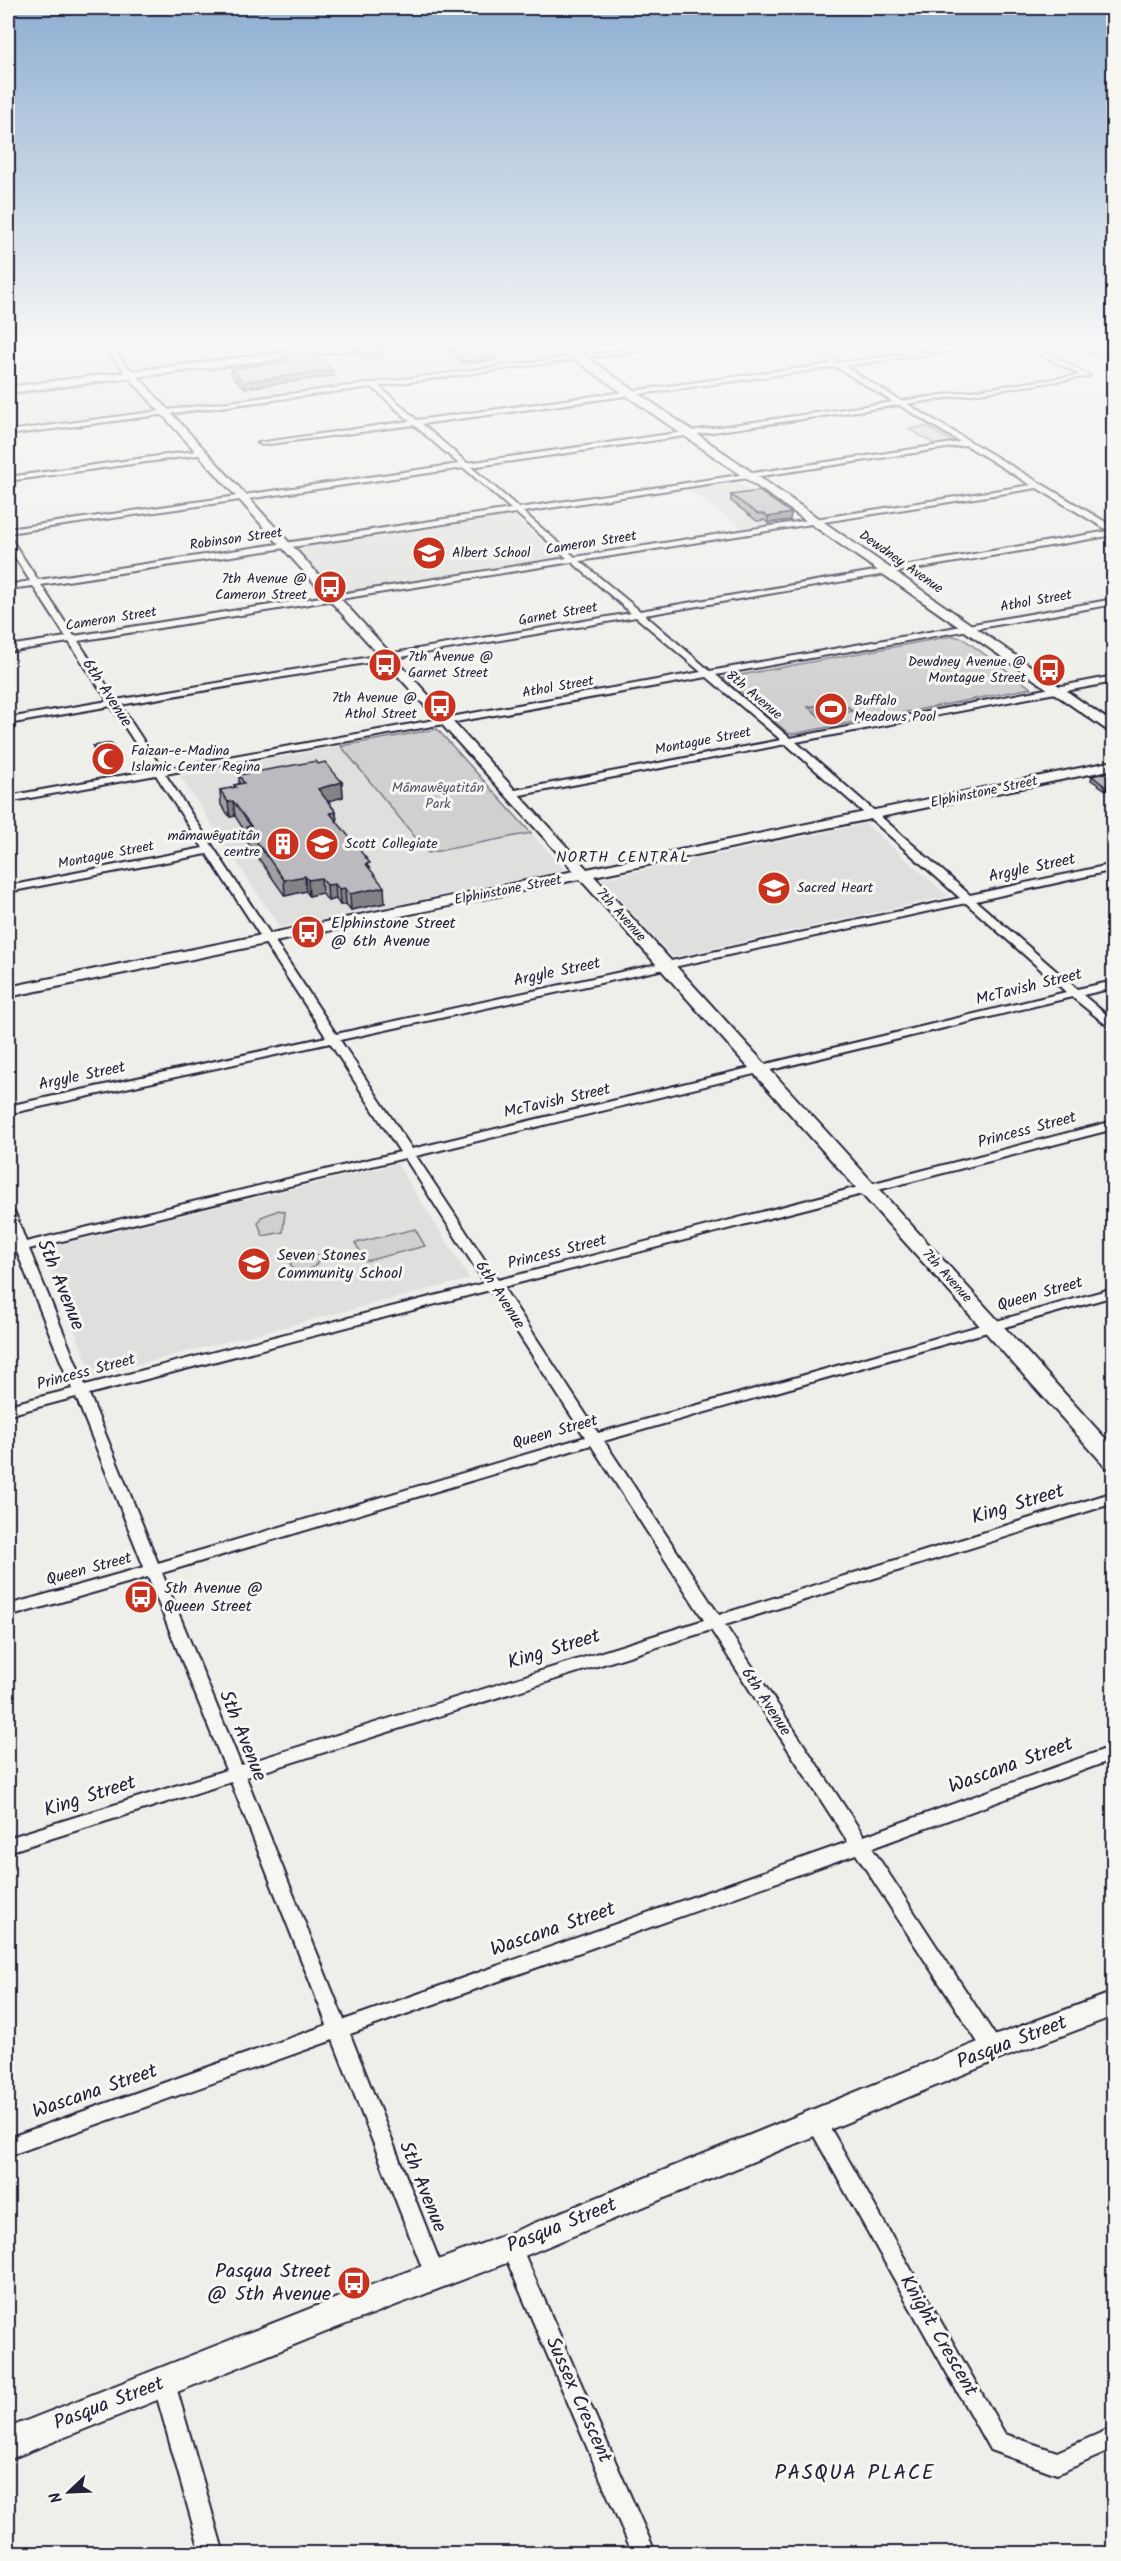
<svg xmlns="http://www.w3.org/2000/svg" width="1121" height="2561" font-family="Kalam,sans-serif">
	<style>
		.built { fill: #dfdfde }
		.green { fill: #d0d0d1; stroke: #797986; stroke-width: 1.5 }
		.water { fill: #a7a7af; stroke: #727281; stroke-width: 1.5 }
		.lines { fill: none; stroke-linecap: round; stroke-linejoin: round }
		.street-casing { stroke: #22223b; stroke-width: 4 }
		.secondary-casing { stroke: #22223b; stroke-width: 4 }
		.primary-casing { stroke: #22223b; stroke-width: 5 }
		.street { fill: #f6f6f2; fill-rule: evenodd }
		.secondary { fill: #f6f6f2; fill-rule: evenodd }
		.primary { fill: #f6f6f2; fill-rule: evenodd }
		.wall { fill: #a1a1a4; stroke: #22223b; stroke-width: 1.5 }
		.shaded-wall { fill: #838386; stroke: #22223b; stroke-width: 1.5 }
		.building { fill: #bbbbbf; stroke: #22223b; stroke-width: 1.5 }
		.labels { text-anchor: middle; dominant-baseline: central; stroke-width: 6; stroke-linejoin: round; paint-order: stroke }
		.far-street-label { font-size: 14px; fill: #22223b; stroke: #f6f6f2 }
		.far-poi-label { font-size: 14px; fill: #22223b; stroke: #f6f6f2; text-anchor: start }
		.far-park-label { font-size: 14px; fill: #565668; stroke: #f6f6f2 }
		.far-neighbourhood-label { font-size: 15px; letter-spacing: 1.5px; fill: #22223b; stroke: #f6f6f2 }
		.street-label { font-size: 16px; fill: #22223b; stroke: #f6f6f2 }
		.poi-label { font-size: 16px; fill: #22223b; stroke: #f6f6f2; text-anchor: start }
		.near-street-label { font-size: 20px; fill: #22223b; stroke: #f6f6f2 }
		.near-poi-label { font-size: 20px; fill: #22223b; stroke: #f6f6f2; text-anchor: end }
		.near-neighbourhood-label { font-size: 21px; letter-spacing: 1.5px; fill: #22223b; stroke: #f6f6f2 }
	</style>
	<rect width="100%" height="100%" fill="#eeeeeb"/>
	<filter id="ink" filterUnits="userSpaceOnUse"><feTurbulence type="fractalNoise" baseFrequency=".0167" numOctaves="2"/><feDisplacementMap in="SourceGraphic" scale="12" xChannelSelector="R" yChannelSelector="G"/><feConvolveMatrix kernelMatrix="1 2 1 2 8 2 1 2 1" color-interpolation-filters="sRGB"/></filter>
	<g filter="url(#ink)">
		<g class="built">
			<polygon points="8,343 326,343 8,383"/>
			<polygon points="410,343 549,343 569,357 8,430 8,393"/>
			<polygon points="731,481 738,482 793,521 743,529 687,488"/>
			<polygon points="505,515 514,516 560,557 344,592 336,590 299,550 300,547 303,546"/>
			<polygon points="341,746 427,852 531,833 565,870 280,928 180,776"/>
			<polygon points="866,824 948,896 673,957 601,879"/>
			<polygon points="397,1164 470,1279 93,1376 42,1249"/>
		</g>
		<g class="green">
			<polygon points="926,426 953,442 936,445 909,429"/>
			<polygon points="953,636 962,638 1031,688 793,734 788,733 724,678"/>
			<polygon points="437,729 531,833 428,853 341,746"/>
			<polygon points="279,1210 285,1212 283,1232 263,1236 258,1223 261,1217"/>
			<polygon points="415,1229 425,1246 366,1261 355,1243"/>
			<path d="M299,1252L321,1255C316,1269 309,1273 293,1269L290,1263Z"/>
		</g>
		<polygon class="water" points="841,701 853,711 820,717 808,707"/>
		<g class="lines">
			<g class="street-casing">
				<g id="street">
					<polygon points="24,343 45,343 8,349 8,345"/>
					<polygon points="100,343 107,343 129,369 129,371 125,371"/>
					<path d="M678,343H697L379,386L417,420L831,364L797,343H805L838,363L986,343H1005L844,366L901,401L1080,375L1020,343H1028L1090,376L907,404L1114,527V535L645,615L710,671L1114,599V604L716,675L790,738L1114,676V682L796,742L970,895L1114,864V870L976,901L1077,989L1114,981V988L1083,995L1114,1021V1031L1072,997L416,1156L498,1280L1114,1121V1129L503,1287L598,1433L1114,1288V1296L604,1441L719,1615L1114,1492V1503L725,1625L864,1836L1114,1746V1759L872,1848L1000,2043L1003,2049L1000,2055L993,2057L986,2055L856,1854L350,2034L445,2275L442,2282L435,2285L428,2282L425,2275L333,2040L8,2156V2138L327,2025L231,1782L8,1852V1838L226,1770L148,1577L8,1617V1605L144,1567L76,1397L8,1415V1405L72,1389L17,1252L8,1254V1246L14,1244L8,1228V1209L15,1213L26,1242L400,1152L330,1043L8,1114V1106L326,1037L207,854L8,892V886L203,848L156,775L8,802V796L153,770L111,706L8,724V718L108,701L69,642L8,652V646L66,637L33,586L8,589V585L30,581L8,546V539H11L38,580L511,509L464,468L8,533V529L459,464L414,425L262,445L258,443L410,421L372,387L8,435V431ZM836,367L893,402L467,463L422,424ZM899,405L960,442L519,508L471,467ZM966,445L1031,485L575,557L523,512ZM1037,488L1109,531L640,611L580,561ZM516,513L567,558L74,636L41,585ZM572,562L631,613L116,700L78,641ZM636,617L701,672L162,769L120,705ZM707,677L781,740L510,791L505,794L510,797L786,744L960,898L336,1034L165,774ZM966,903L1066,992L412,1149L340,1040ZM405,1158L485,1283L85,1385L29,1249ZM490,1290L585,1437L158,1563L89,1394ZM591,1445L704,1620L241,1765L162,1573ZM711,1630L848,1842L344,2020L246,1777Z"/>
					<polygon points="1064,343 1075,343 1114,355 1114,359"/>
					<polygon points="202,450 205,450 205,454 8,481 8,477"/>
					<polygon points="817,2114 824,2117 1005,2434 1057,2452 1114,2427 1114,2449 1057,2474 990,2450 810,2129 807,2123 810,2117"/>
					<polygon points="511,2237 518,2240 656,2554 633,2554 501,2247 504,2240"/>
					<polygon points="164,2372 172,2375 175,2383 224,2554 201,2554 153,2383 156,2375"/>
				</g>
			</g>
			<g class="secondary-casing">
				<g id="secondary">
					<polygon points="318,343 329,343 335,350 327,352"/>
					<polygon points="551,343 563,343 585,356 1114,724 1114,735"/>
					<polygon points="127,367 130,368 587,869 1114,761 1114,769 594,876 1114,1448 1114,1469 1106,1467 580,879 8,997 8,987 574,871 124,372 122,370"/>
					<polygon points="1114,1992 1114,2016 1003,2058 522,2257 336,2328 8,2460 8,2428 334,2299 505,2235 983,2040"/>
				</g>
			</g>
			<g class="primary-casing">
				<polygon id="primary" points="355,343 388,343 383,346 8,393 8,387"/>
			</g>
			<use href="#street" class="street"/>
			<use href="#secondary" class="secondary"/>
			<use href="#primary" class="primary"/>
		</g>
		<g class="wall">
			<polygon points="355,346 383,352 383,358 365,360 355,352"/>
			<polygon points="448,349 496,360 464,364 448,352"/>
			<polygon points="282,355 333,376 245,388 231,375 231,369 283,362 282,361"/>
			<polygon points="731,495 791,513 790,520 768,523 764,520 757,521 731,501"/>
			<polygon points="93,746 120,758 121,766 104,769 94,753"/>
			<polygon points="318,764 342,782 343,797 328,801 336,812 337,822 370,869 385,903 351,910 346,904 340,905 336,899 328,901 322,893 309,896 306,891 285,896 247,842 246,833 235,816 230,817 221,805 220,790 235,788 234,785 239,784 239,775"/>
			<polygon points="1113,771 1106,790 1091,780 1092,776"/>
		</g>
		<g class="shaded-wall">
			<polygon points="383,352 383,358 365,360 365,354"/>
			<polygon points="496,357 496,360 464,364 464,361"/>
			<polygon points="333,370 333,376 245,388 244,382"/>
			<polygon points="791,513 790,520 768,523 768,517"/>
			<polygon points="120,758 121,766 104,769 103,761"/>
			<polygon points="342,782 343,797 319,804 318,789"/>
			<polygon points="1113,785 1113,789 1106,790 1106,787"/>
			<polygon points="233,801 235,816 230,817 228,802"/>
			<polygon points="336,812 337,827 330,813"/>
			<polygon points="305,876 306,891 285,896 284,880"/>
			<polygon points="321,878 322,893 309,896 308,880"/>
			<polygon points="335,884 336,899 328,901 327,885"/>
			<polygon points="384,887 385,903 351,910 350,894"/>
			<polygon points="345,888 346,904 340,905 339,889"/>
		</g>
		<g class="building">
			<polygon points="373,344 383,352 365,354 355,346"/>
			<polygon points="480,345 496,357 464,361 448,349"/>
			<polygon points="311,352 333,370 244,382 231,369 283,362 287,360 282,355"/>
			<polygon points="759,491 791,513 768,517 764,514 758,514 731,495"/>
			<polygon points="111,743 120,758 103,761 93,746"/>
			<polygon points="316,761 318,764 325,762 342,782 318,789 336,812 330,813 370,863 366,864 384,887 350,894 345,888 339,889 335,884 327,885 321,878 308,880 305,876 284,880 246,827 251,826 233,801 228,802 220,790 236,787 234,785 244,783 239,775"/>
			<polygon points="1113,771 1113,785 1106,787 1092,776"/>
		</g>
	</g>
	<linearGradient id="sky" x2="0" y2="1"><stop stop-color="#8eafd1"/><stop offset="0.49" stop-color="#f7f7f6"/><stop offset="1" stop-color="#f7f7f6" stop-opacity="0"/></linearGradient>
	<rect width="1121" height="702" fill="url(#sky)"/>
	<defs>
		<g id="school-disc" transform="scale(1.725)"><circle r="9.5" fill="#c8321e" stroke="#f6f6f2"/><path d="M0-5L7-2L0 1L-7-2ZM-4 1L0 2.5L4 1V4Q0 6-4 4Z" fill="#fff"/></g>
		<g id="bus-disc" transform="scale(1.725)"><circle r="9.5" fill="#c8321e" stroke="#f6f6f2"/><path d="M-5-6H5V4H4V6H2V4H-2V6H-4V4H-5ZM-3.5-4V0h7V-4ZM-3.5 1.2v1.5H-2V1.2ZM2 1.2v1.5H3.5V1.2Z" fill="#fff"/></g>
		<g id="stadium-disc" transform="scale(1.725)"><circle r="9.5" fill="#c8321e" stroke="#f6f6f2"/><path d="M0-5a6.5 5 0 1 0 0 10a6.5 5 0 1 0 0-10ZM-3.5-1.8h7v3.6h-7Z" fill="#fff"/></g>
		<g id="mosque-disc" transform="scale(1.725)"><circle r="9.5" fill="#c8321e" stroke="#f6f6f2"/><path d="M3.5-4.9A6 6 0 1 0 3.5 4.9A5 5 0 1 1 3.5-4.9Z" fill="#fff"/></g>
		<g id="building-disc" transform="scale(1.725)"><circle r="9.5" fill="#c8321e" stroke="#f6f6f2"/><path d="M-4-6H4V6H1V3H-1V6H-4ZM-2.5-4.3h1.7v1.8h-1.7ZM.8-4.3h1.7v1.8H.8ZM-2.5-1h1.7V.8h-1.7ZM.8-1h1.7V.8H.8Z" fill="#fff"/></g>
	</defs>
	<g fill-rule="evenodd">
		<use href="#school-disc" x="429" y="553"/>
		<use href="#bus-disc" x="330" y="587"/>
		<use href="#bus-disc" x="385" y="665"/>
		<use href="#bus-disc" x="1049" y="670"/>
		<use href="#bus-disc" x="440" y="706"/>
		<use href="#stadium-disc" x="831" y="709"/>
		<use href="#mosque-disc" x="108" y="759"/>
		<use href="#building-disc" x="283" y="844"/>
		<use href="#school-disc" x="322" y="844"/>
		<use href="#school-disc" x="774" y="888"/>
		<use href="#bus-disc" x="308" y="932"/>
		<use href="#school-disc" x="254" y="1264"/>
		<use href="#bus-disc" x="141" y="1597"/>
		<use href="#bus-disc" x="354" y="2283"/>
	</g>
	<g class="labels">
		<g class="far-street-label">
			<text transform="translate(236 539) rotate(-8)">Robinson Street</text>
			<text transform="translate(591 543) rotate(-9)">Cameron Street</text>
			<text transform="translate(901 562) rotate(35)">Dewdney Avenue</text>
			<text transform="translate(1036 601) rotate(-10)">Athol Street</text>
			<text transform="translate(558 614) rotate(-10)">Garnet Street</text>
			<text transform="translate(111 619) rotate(-9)">Cameron Street</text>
			<text transform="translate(558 687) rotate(-10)">Athol Street</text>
			<text transform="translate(754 695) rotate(40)">8th Avenue</text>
			<text transform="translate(703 741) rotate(-11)">Montague Street</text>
			<text transform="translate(984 792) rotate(-12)">Elphinstone Street</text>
			<text transform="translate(106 855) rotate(-11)">Montague Street</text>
			<text transform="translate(508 890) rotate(-11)">Elphinstone Street</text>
			<text transform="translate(621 915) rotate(48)">7th Avenue</text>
			<text transform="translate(947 1276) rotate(48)">7th Avenue</text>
		</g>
		<g class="far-poi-label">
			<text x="452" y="553">Albert School</text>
			<text x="307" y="579" text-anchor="end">7th Avenue @<tspan x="307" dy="16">Cameron Street</tspan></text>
			<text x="408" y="657">7th Avenue @<tspan x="408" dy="16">Garnet Street</tspan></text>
			<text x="1026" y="662" text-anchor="end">Dewdney Avenue @<tspan x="1026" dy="16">Montague Street</tspan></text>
			<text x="417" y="698" text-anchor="end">7th Avenue @<tspan x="417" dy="16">Athol Street</tspan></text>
			<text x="854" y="701">Buffalo<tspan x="854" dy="16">Meadows Pool</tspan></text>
			<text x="131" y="751">Faizan-e-Madina<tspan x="131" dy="16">Islamic Center Regina</tspan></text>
			<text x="260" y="836" text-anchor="end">mâmawêyatitân<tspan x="260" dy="16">centre</tspan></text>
			<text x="345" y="844">Scott Collegiate</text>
			<text x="797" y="888">Sacred Heart</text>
		</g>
		<g class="far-park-label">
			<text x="438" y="788">Mâmawêyatitân<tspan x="438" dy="16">Park</tspan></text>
		</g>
		<g class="far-neighbourhood-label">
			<text x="623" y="858">NORTH CENTRAL</text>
		</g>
		<g class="street-label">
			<text transform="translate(107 693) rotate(57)">6th Avenue</text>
			<text transform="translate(1032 868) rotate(-12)">Argyle Street</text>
			<text transform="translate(557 972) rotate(-12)">Argyle Street</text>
			<text transform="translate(1029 987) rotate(-14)">McTavish Street</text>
			<text transform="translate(82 1076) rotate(-12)">Argyle Street</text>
			<text transform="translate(557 1101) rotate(-13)">McTavish Street</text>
			<text transform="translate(1027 1130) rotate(-15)">Princess Street</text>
			<text transform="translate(557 1252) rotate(-14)">Princess Street</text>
			<text transform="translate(1040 1294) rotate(-16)">Queen Street</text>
			<text transform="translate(500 1295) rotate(57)">6th Avenue</text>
			<text transform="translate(86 1372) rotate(-15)">Princess Street</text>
			<text transform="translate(555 1432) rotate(-16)">Queen Street</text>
			<text transform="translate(89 1569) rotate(-15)">Queen Street</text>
			<text transform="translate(766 1702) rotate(57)">6th Avenue</text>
		</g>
		<g class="poi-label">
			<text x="331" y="923">Elphinstone Street<tspan x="331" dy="18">@ 6th Avenue</tspan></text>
			<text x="277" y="1255">Seven Stones<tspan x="277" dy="18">Community School</tspan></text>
			<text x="164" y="1588">5th Avenue @<tspan x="164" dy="18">Queen Street</tspan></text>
		</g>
		<g class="near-street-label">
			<text transform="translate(60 1285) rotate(68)">5th Avenue</text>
			<text transform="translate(1018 1505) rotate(-17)">King Street</text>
			<text transform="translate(554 1650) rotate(-17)">King Street</text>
			<text transform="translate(242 1736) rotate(68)">5th Avenue</text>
			<text transform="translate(1011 1766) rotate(-20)">Wascana Street</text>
			<text transform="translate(90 1797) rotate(-18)">King Street</text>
			<text transform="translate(553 1930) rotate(-19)">Wascana Street</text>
			<text transform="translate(1012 2043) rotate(-21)">Pasqua Street</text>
			<text transform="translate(95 2092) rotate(-19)">Wascana Street</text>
			<text transform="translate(422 2187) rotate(68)">5th Avenue</text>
			<text transform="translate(562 2226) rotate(-22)">Pasqua Street</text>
			<text transform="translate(938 2336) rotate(60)">Knight Crescent</text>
			<text transform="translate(578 2400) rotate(66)">Sussex Crescent</text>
			<text transform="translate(109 2404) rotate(-21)">Pasqua Street</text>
		</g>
		<g class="near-poi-label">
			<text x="331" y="2272">Pasqua Street<tspan x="331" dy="23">@ 5th Avenue</tspan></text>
		</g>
		<g class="near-neighbourhood-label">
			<text x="855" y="2473">PASQUA PLACE</text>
		</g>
	</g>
	<rect width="1121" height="2561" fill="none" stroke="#f6f6f2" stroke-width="30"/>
	<rect x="15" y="15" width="1091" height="2531" fill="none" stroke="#22223b" stroke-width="2" filter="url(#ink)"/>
	<g transform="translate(69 2492) rotate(247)" stroke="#f6f6f2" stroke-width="4.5" paint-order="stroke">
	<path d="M0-4.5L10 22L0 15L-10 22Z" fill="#22223b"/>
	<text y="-9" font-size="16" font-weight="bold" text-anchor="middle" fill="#22223b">N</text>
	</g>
</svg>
